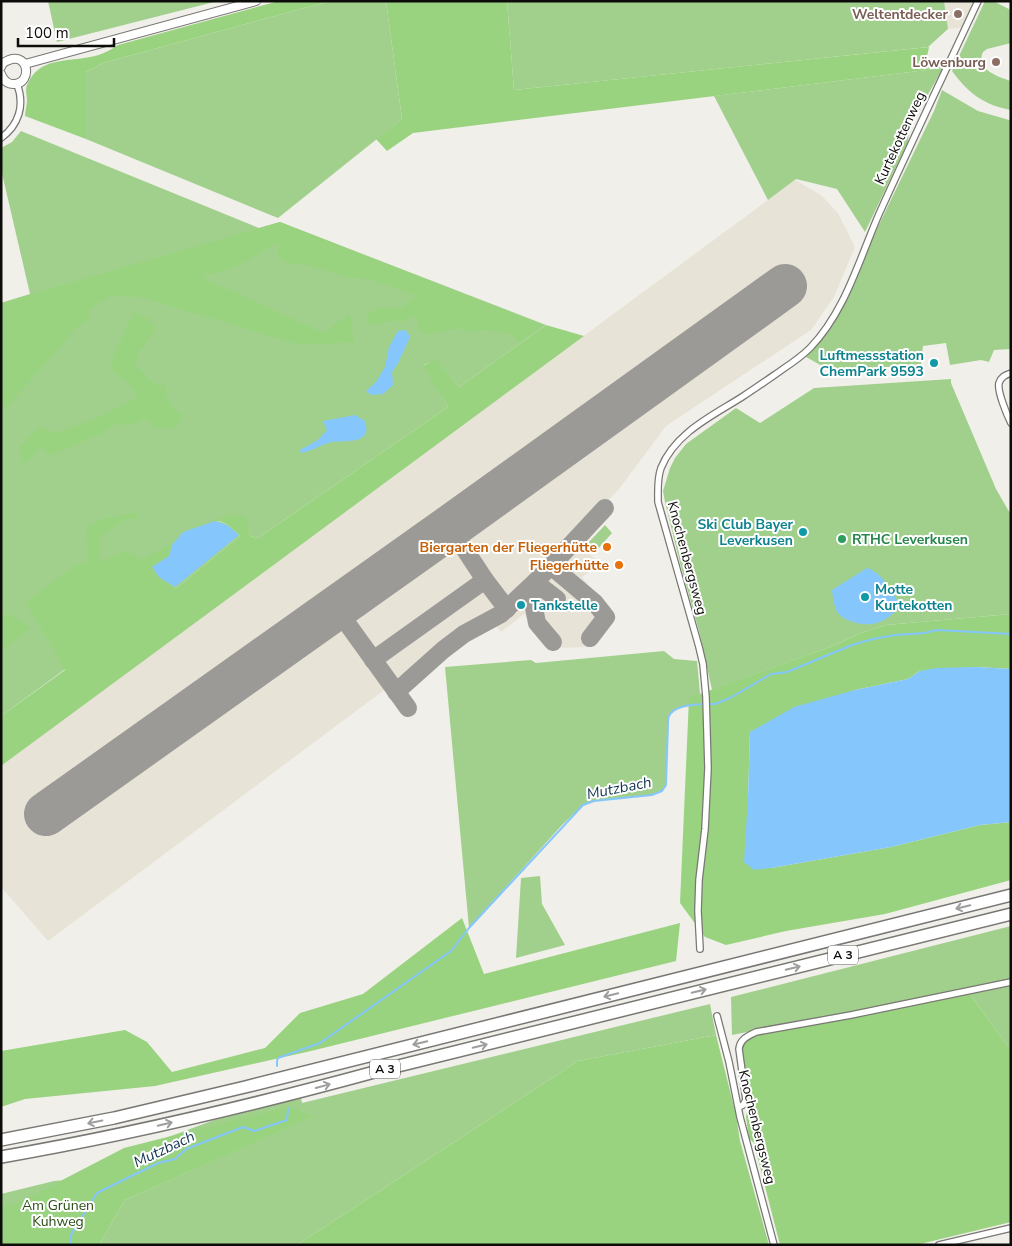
<svg xmlns="http://www.w3.org/2000/svg" width="1012" height="1246" font-family="'Nunito Sans',sans-serif">
	<style>
		.built { fill: #e8e3d7 }
		.green { fill: #a1d08c }
		.forest { fill: #99d37f }
		.water { fill: #85c7fd }
		.lines { fill: none; stroke-linecap: round; stroke-linejoin: round }
		.stream { stroke: #85c7fd; stroke-width: 2 }
		.taxiway { stroke: #9c9a97; stroke-width: 18 }
		.runway { stroke: #9c9a97; stroke-width: 44 }
		.minor-casing { stroke: #797773; stroke-width: 8 }
		.tertiary-casing { stroke: #797773; stroke-width: 10 }
		.motorway-casing { stroke: #797773; stroke-width: 14 }
		.minor { stroke: #fff; stroke-width: 5.5 }
		.tertiary { stroke: #fff; stroke-width: 8 }
		.motorway { stroke: #fff; stroke-width: 11 }
		.oneway { stroke: #9e9e9d }
		.education-dot { fill: #8d6e63; stroke: #fff; stroke-width: 2 }
		.culture-dot { fill: #0f9aa8; stroke: #fff; stroke-width: 2 }
		.leisure-dot { fill: #2e9e5b; stroke: #fff; stroke-width: 2 }
		.food-dot { fill: #e8710a; stroke: #fff; stroke-width: 2 }
		.labels { text-anchor: middle; dominant-baseline: central; stroke-width: 4; stroke-linejoin: round; paint-order: stroke }
		.shield { fill: #fff; stroke: #555554; stroke-width: 1 }
		.shield-label { font-size: 12px; font-weight: bold; fill: #0c0c0a }
		.education-label { font-size: 14px; font-weight: bold; fill: #785e54; stroke: #fff; text-anchor: end }
		.street-label { font-size: 14px; fill: #0c0c0a; stroke: #fff }
		.culture-label { font-size: 14px; font-weight: bold; fill: #0d838f; stroke: #fff; text-anchor: end }
		.leisure-label { font-size: 14px; font-weight: bold; fill: #27864d; stroke: #fff; text-anchor: start }
		.food-label { font-size: 14px; font-weight: bold; fill: #c56008; stroke: #fff; text-anchor: end }
		.park-label { font-size: 14px; fill: #294e15; stroke: #fff }
		.water-label { font-size: 15px; font-style: italic; fill: #123651; stroke: #fff }
	</style>
	<rect width="100%" height="100%" fill="#f1efea"/>
	<g class="built">
		<polygon points="944,1 976,1 964,27 948,29"/>
		<polygon points="795,180 821,195 838,213 855,247 834,297 811,330 666,426 619,489 574,537 599,564 582,577 614,617 591,647 551,648 524,614 501,632 486,614 48,941 1,887 1,766"/>
	</g>
	<g class="green">
		<polygon points="48,1 218,1 57,42"/>
		<polygon points="330,1 386,1 402,119 278,218 86,139 86,72 103,63"/>
		<polygon points="507,1 944,1 948,29 928,47 514,90"/>
		<path d="M985,1H993L1009,9L1011,14V43L987,49L983,52C975,69 998,77 1011,81V110C984,105 968,93 952,71Z"/>
		<polygon points="943,68 909,128 908,142 865,232 837,189 796,179 768,200 714,96"/>
		<polygon points="942,90 978,111 1009,120 1011,119 1011,349 994,350 989,362 981,360 950,365 946,343 923,346 921,364 833,372 806,357 833,325 849,295 871,241 934,111"/>
		<polygon points="21,131 259,228 280,222 546,325 459,387 436,360 424,365 448,407 258,538 250,536 245,517 217,521 227,524 240,536 175,589 1,716 1,303 30,294 1,169 1,148 12,142"/>
		<polygon points="951,379 951,383 996,489 1011,515 1011,614 886,625 861,633 835,645 712,690 699,631 680,563 665,502 663,491 670,468 675,458 686,444 736,408 760,423 814,388"/>
		<polygon points="605,525 612,533 596,551 588,543"/>
		<path d="M664,651L674,659L697,661L701,704C691,705 675,706 669,716C668,718 668,721 668,724L666,785L662,791L652,795L594,801L583,805L562,825L469,928L445,667L531,660L536,663Z"/>
		<polygon points="540,876 542,904 565,945 516,958 521,878"/>
		<polygon points="1011,926 1011,981 732,1035 731,997"/>
		<polygon points="1011,986 1011,1051 970,994"/>
		<polygon points="710,1004 716,1035 578,1061 297,1245 99,1245 125,1200 312,1117 300,1111 1,1245 1,1194 54,1181 66,1180 166,1138 214,1120 301,1098 302,1103"/>
	</g>
	<g class="forest">
		<path d="M279,1H330L103,63L86,72V139L25,116C25,111 27,106 27,100C27,96 25,90 27,85C39,57 66,62 90,57C101,55 109,51 118,45Z"/>
		<polygon points="386,1 507,1 514,90 929,47 926,61 943,68 413,133 387,151 376,139 402,119"/>
		<polygon points="280,222 543,325 518,343 512,334 486,330 471,332 460,328 427,334 419,330 416,316 402,322 396,320 369,325 366,321 370,312 380,308 399,309 416,296 390,286 372,280 344,276 299,263 292,265 277,256 277,243 240,265 201,277 326,334 335,324 350,314 354,342 300,345 140,297 113,295 89,309 89,319 77,327 6,408 1,404 1,303"/>
		<path d="M134,312L147,318L156,328L140,351L135,365C143,371 148,379 156,386L163,385L167,387L165,395L173,408L183,417L177,426L169,428H157L145,419L134,425L117,424L101,434L48,456L41,445L28,462H22L20,447L39,427L55,433L97,418L137,398C135,392 131,385 126,381C117,373 110,374 112,359Z"/>
		<polygon points="546,325 584,336 1,766 1,716 65,670 37,621 25,603 74,566 88,561 89,550 86,533 89,525 107,518 129,514 137,511 136,519 127,519 100,536 100,563 113,556 127,551 143,559 172,544 168,556 150,568 159,578 175,589 240,536 227,524 216,520 232,514 246,517 250,536 258,538 448,407 423,366 436,359 459,387"/>
		<polygon points="10,614 31,629 1,650 1,617"/>
		<polygon points="1011,614 1011,669 977,667 920,671 908,679 855,690 750,732 748,797 771,868 891,847 980,825 1011,822 1011,880 885,914 786,931 726,945 705,937 680,903 689,698 835,645 861,633 886,625"/>
		<polygon points="462,918 484,974 680,923 676,961 311,1051 155,1086 25,1099 1,1107 1,1051 125,1030 147,1042 172,1072 265,1048 300,1013 363,994"/>
		<polygon points="970,994 1011,1051 1011,1222 916,1245 780,1245 754,1143 749,1138 746,1117 749,1100 742,1053 743,1044 747,1039 757,1034 851,1018"/>
		<polygon points="716,1035 736,1115 740,1141 769,1245 297,1245 578,1061"/>
		<polygon points="290,1106 313,1117 125,1200 99,1245 1,1245 1,1206 16,1204 124,1148"/>
	</g>
	<g class="water">
		<polygon points="406,330 410,337 398,363 392,372 393,385 383,394 371,395 366,391 376,382 385,367 389,347 398,331"/>
		<path d="M355,415L365,421C373,445 347,440 332,442C322,444 312,451 301,453L300,450L318,440L327,430L323,421Z"/>
		<polygon points="215,521 227,525 239,535 175,587 159,577 152,567 169,556 172,545 183,532"/>
		<path d="M867,568C883,573 892,592 900,605C887,624 868,629 848,620C845,619 843,618 841,616C834,611 833,598 832,590Z"/>
		<polygon points="977,667 1011,669 1011,822 980,825 891,847 771,868 754,870 744,862 748,797 750,732 794,707 855,690 908,679 920,671 936,668"/>
	</g>
	<g class="lines">
		<g class="stream">
			<polyline points="708,704 715,704 730,698 771,674 787,672 852,645 873,639 895,635 924,633 937,630 1011,634"/>
			<path d="M277,1066V1061L278,1058L320,1043L451,951L469,928L583,805L594,801L652,795L662,791L666,785L668,724C668,721 668,718 669,716C675,705 693,705 704,704"/>
			<polyline points="71,1245 70,1236 97,1193 158,1163 175,1159 186,1149 243,1127 254,1131 287,1120 288,1108"/>
		</g>
		<g class="taxiway">
			<polyline points="450,527 485,580 507,609"/>
			<polyline points="551,566 605,508"/>
			<polyline points="535,582 557,599"/>
			<polyline points="530,587 537,623 553,642"/>
			<polyline points="336,608 408,708"/>
			<polyline points="373,660 485,580"/>
			<polyline points="396,692 443,650 464,634 501,614 535,582 551,566 595,603 606,617 590,638"/>
		</g>
		<polyline class="runway" points="46,814 450,527 785,286"/>
		<g class="minor-casing">
			<g id="minor">
				<path d="M1,138C19,125 25,105 17,84"/>
				<path d="M1011,373C1005,375 1001,377 999,383C997,391 1007,415 1011,423"/>
				<path d="M700,949L698,911L699,880L705,829L708,768L706,697L703,664L699,647L658,502C658,491 657,479 661,468C675,433 712,416 742,397C756,388 770,378 783,369C792,363 802,356 810,348C845,312 859,260 879,214C911,143 945,72 978,1"/>
				<polyline points="717,1016 729,1062 740,1117 774,1245"/>
				<path d="M739,1107L743,1105L746,1100L739,1049C740,1039 748,1036 756,1032L851,1015L1011,982"/>
				<polyline points="939,1245 1011,1228"/>
			</g>
		</g>
		<g class="tertiary-casing">
			<g id="tertiary">
				<polyline points="25,64 256,1"/>
				<path d="M1,67L3,63C29,46 34,85 13,84C6,84 3,79 1,74"/>
			</g>
		</g>
		<g class="motorway-casing">
			<g id="motorway">
				<polyline points="1,1140 114,1118 245,1087 1011,895"/>
				<path d="M1,1157C128,1135 254,1105 378,1071L1011,914"/>
			</g>
		</g>
		<use href="#minor" class="minor"/>
		<use href="#tertiary" class="tertiary"/>
		<use href="#motorway" class="motorway"/>
	</g>
	<defs><path id="oneway-shaft" d="M-6 0H5M1.5-3L5.5 0L1.5 3" fill="none" stroke-width="1.6" stroke-linecap="round" stroke-linejoin="round" transform="scale(1.25)"/></defs>
	<g class="oneway">
		<use href="#oneway-shaft" transform="translate(963 907) rotate(166)"/>
		<use href="#oneway-shaft" transform="translate(793 968) rotate(-14)"/>
		<use href="#oneway-shaft" transform="translate(699 991) rotate(-14)"/>
		<use href="#oneway-shaft" transform="translate(611 995) rotate(166)"/>
		<use href="#oneway-shaft" transform="translate(420 1043) rotate(166)"/>
		<use href="#oneway-shaft" transform="translate(480 1046) rotate(-14)"/>
		<use href="#oneway-shaft" transform="translate(323 1086) rotate(-15)"/>
		<use href="#oneway-shaft" transform="translate(95 1122) rotate(169)"/>
		<use href="#oneway-shaft" transform="translate(165 1124) rotate(-13)"/>
	</g>
	<g class="education-dot">
		<circle cx="958" cy="14" r="5"/>
		<circle cx="996" cy="62" r="5"/>
	</g>
	<g class="culture-dot">
		<circle cx="934" cy="363" r="5"/>
		<circle cx="803" cy="532" r="5"/>
		<circle cx="865" cy="597" r="5"/>
		<circle cx="521" cy="605" r="5"/>
	</g>
	<circle class="leisure-dot" cx="842" cy="539" r="5"/>
	<g class="food-dot">
		<circle cx="607" cy="547" r="5"/>
		<circle cx="619" cy="565" r="5"/>
	</g>
	<g class="labels">
		<g class="shield">
			<rect x="828" y="945.5" width="30" height="19" rx="4"/>
			<rect x="370" y="1059.5" width="30" height="19" rx="4"/>
		</g>
		<g class="shield-label">
			<text x="843" y="955">A 3</text>
			<text x="385" y="1069">A 3</text>
		</g>
		<g class="education-label">
			<text x="948" y="14">Weltentdecker</text>
			<text x="986" y="62">Löwenburg</text>
		</g>
		<g class="street-label">
			<text transform="translate(900 138) rotate(-65)">Kurtekottenweg</text>
			<text transform="translate(687 558) rotate(75)">Knochenbergsweg</text>
			<text transform="translate(757 1127) rotate(76)">Knochenbergsweg</text>
		</g>
		<g class="culture-label">
			<text x="924" y="355">Luftmessstation<tspan x="924" dy="16">ChemPark 9593</tspan></text>
			<text x="793" y="524">Ski Club Bayer<tspan x="793" dy="16">Leverkusen</tspan></text>
			<text x="875" y="589" text-anchor="start">Motte<tspan x="875" dy="16">Kurtekotten</tspan></text>
			<text x="531" y="605" text-anchor="start">Tankstelle</text>
		</g>
		<g class="leisure-label">
			<text x="852" y="539">RTHC Leverkusen</text>
		</g>
		<g class="food-label">
			<text x="597" y="547">Biergarten der Fliegerhütte</text>
			<text x="609" y="565">Fliegerhütte</text>
		</g>
		<g class="park-label">
			<text x="58" y="1205">Am Grünen<tspan x="58" dy="16">Kuhweg</tspan></text>
		</g>
		<g class="water-label">
			<text transform="translate(619 788) rotate(-11)">Mutzbach</text>
			<text transform="translate(164 1149) rotate(-25)">Mutzbach</text>
		</g>
	</g>
	<rect width="1012" height="1246" fill="none" stroke="#0c0c0a" stroke-width="5"/>
	<path d="M18 38v8h96v-8" fill="none" stroke="#0c0c0a" stroke-width="2.5"/>
	<text x="25" y="38" font-size="15" fill="#0c0c0a" stroke="#ffffff" stroke-width="4" paint-order="stroke">100 m</text>
</svg>
